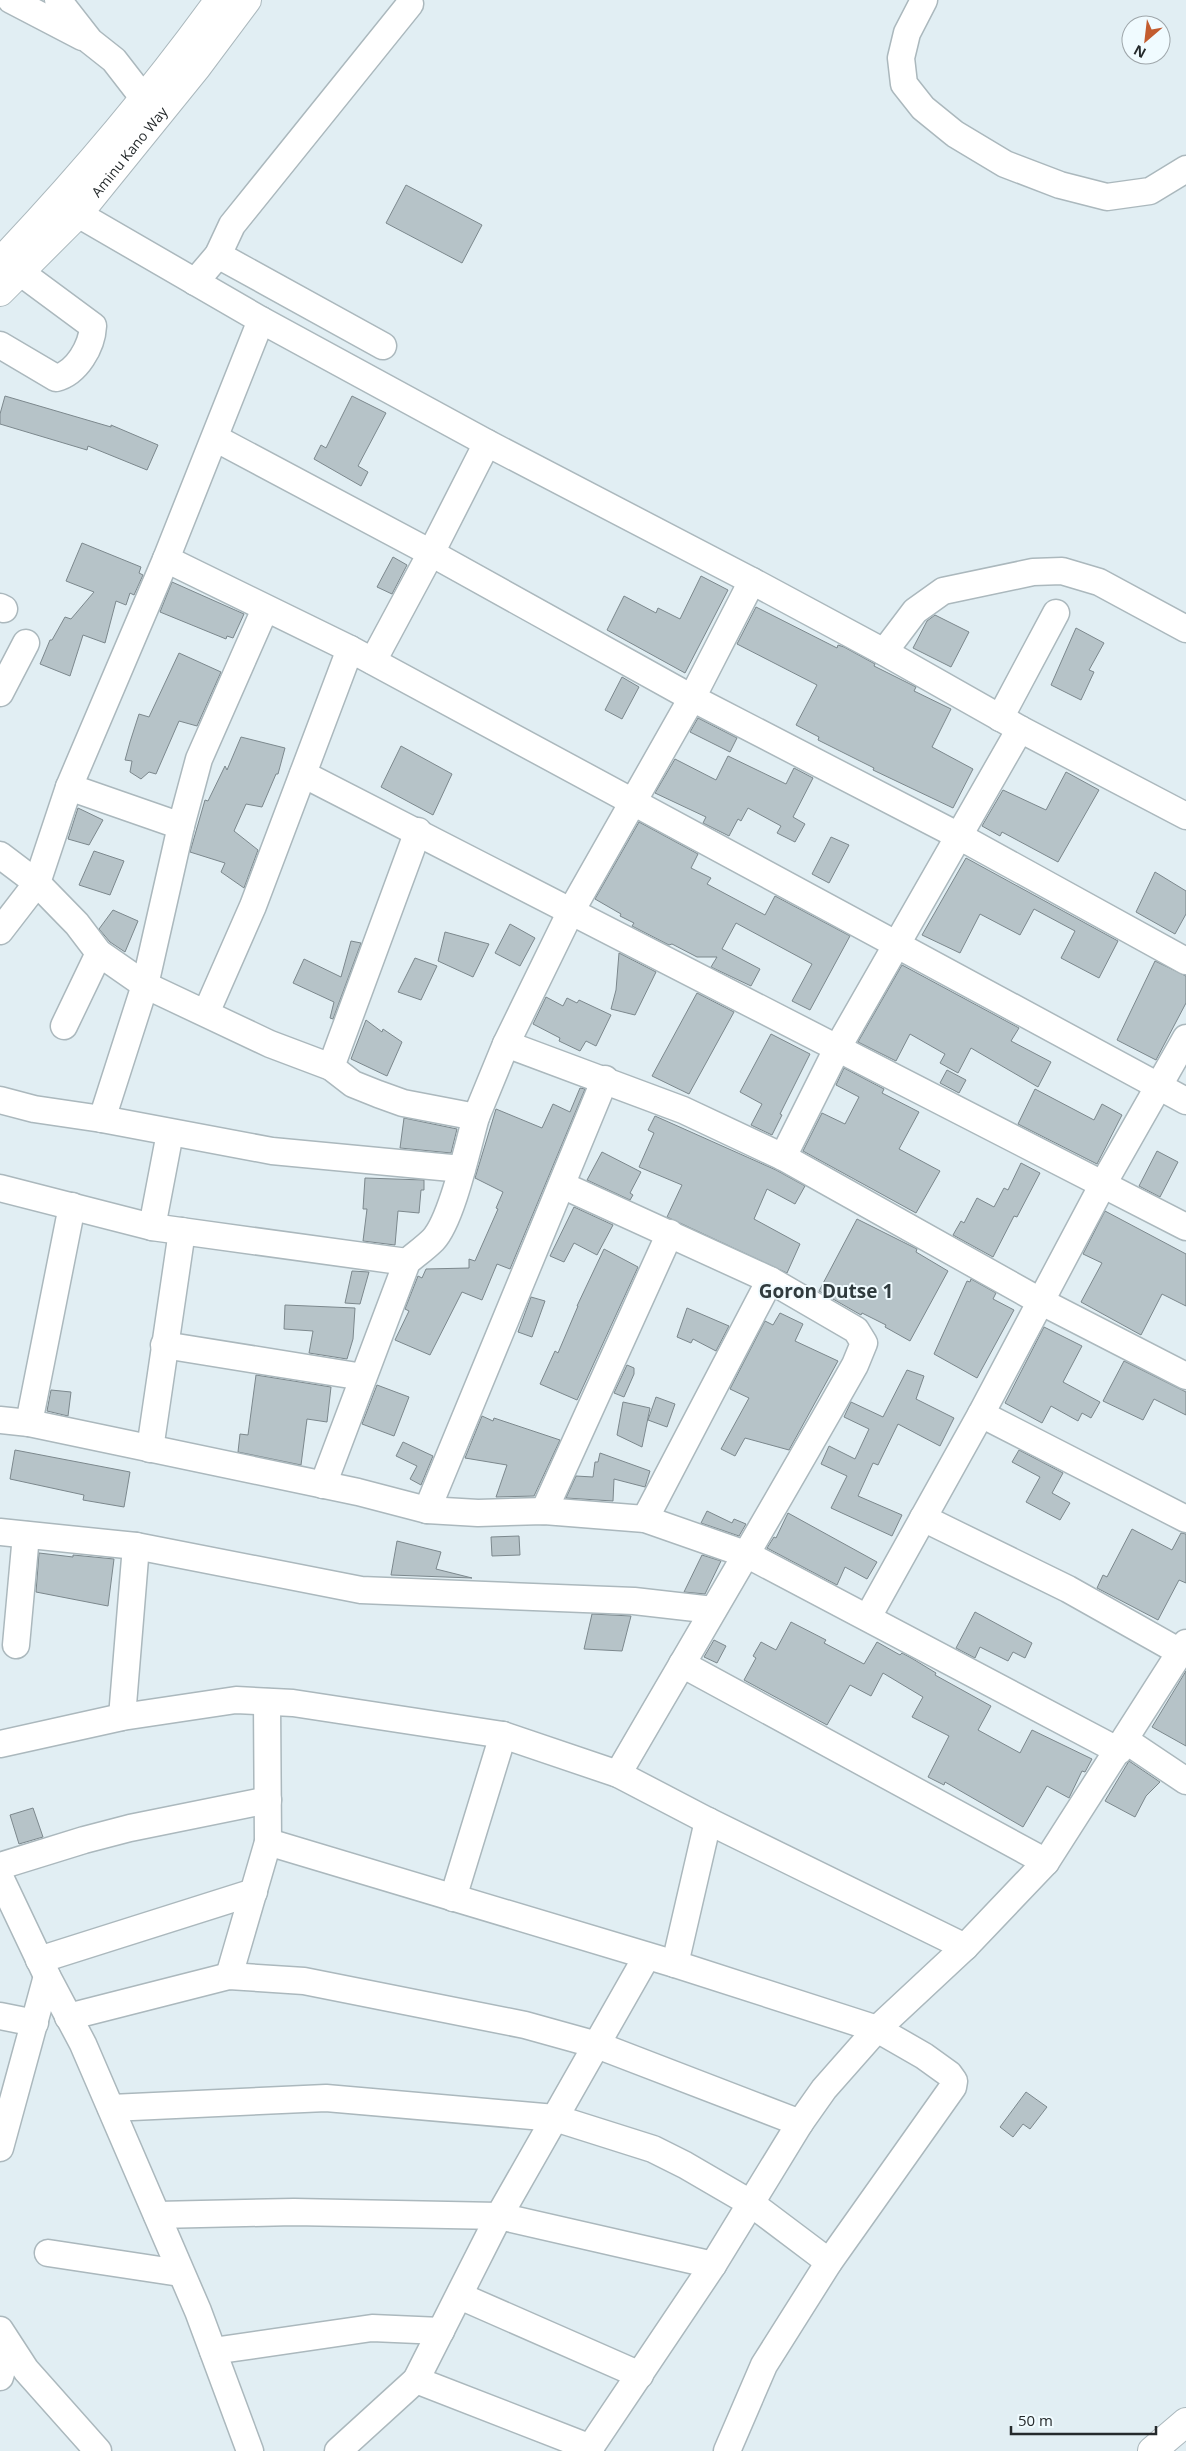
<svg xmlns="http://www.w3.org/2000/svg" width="1186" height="2451" font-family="'Open Sans',sans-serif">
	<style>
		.building { fill: #b6c3c8; stroke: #7c888d }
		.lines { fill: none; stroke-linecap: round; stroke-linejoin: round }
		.minor-casing { stroke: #abb8bd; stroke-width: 29 }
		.major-casing { stroke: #abb8bd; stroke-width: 30 }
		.minor { stroke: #fff; stroke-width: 26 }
		.major { stroke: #fff; stroke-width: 28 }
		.labels { text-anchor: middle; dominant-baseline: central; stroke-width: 4; stroke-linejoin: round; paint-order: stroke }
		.street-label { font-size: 14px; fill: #252a2c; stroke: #f0fbff }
		.district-label { font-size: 19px; font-weight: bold; fill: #303b3e; stroke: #f0fbff }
	</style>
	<rect width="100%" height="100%" fill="#e1eef3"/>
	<g class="building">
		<polygon points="406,185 482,225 462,263 386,223"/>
		<polygon points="5,396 111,427 111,425 158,445 147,470 88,446 87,450 0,424 0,414"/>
		<polygon points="352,396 386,413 358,466 368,472 361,486 314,459 321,445 326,448"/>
		<polygon points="82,543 141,567 139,573 143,575 134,595 130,593 126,605 116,601 105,643 83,635 70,676 40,664 50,640 52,640 65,617 71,619 94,592 66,581"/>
		<polygon points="393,557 407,565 392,594 377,587"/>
		<polygon points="701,576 728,590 685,673 607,630 624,596 656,613 658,608 680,619"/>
		<polygon points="172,582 244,614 233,638 227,636 226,639 160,612"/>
		<polygon points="756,607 837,648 838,645 844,647 875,664 874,666 916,687 914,691 951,709 932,747 973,769 953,808 873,770 874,768 818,740 819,737 796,725 817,685 737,644"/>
		<polygon points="935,615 969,632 951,667 913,648 927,621"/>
		<polygon points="1076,628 1104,643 1089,670 1094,672 1081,700 1051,685"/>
		<polygon points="179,653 221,672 197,726 179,721 156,774 149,772 141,779 130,772 132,761 125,760 130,742 139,714 149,717"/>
		<polygon points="622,677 639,687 622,719 605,710"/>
		<polygon points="698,718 737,738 730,752 690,732"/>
		<polygon points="241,737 285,748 278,774 276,774 262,807 246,804 234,831 258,850 244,888 221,872 225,863 190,852 205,800 208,801 225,766 227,770"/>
		<polygon points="401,746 452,774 433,815 381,787"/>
		<polygon points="728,756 786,784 794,768 813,778 793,817 805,824 795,842 777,833 781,826 748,808 741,821 738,819 729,836 703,823 706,817 655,793 675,759 716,780"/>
		<polygon points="1066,772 1099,790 1058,862 1002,832 1000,836 982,826 1003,790 1046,810"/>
		<polygon points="78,808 103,820 89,845 68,839"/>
		<polygon points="639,822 698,854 691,868 711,878 707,884 765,915 775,896 850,936 810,1010 792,1001 812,964 736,923 722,949 760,969 751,986 711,967 717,957 697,957 672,944 669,945 632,926 634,923 620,916 621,914 595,899"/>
		<polygon points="831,837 849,845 829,883 812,874"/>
		<polygon points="94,851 124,861 110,895 79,885"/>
		<polygon points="966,858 1118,941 1099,978 1061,958 1075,931 1034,909 1020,935 980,914 960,953 922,935"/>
		<polygon points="1155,872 1186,891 1186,914 1175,934 1136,912"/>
		<polygon points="113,910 138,921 125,952 110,942 99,929"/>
		<polygon points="510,924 535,938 520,966 495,953"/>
		<polygon points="445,932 489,944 473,977 438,961"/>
		<polygon points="351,941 361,943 333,1019 330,1018 334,1002 293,983 304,959 341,977"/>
		<polygon points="619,953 656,972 635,1015 611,1009 616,990"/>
		<polygon points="415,958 437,966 421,1000 398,992"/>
		<polygon points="1155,961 1186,976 1186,1003 1156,1060 1117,1040"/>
		<polygon points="902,965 1019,1028 1011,1041 1051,1062 1038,1087 971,1048 958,1073 940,1063 945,1054 910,1034 896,1061 858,1042"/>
		<polygon points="697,993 734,1012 689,1094 652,1076"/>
		<polygon points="546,997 563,1006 567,998 577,1003 579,1000 611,1015 596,1046 586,1041 580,1051 559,1041 560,1038 533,1024"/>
		<polygon points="366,1020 382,1032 383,1029 402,1042 387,1076 351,1059"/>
		<polygon points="771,1034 810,1054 780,1114 782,1115 772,1135 751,1125 762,1104 740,1092"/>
		<polygon points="844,1068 884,1089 882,1093 919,1112 899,1149 940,1171 916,1213 803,1151 822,1113 845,1124 859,1097 836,1085"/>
		<polygon points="947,1070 966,1080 959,1093 940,1083"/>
		<polygon points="580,1088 585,1089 510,1269 497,1264 482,1300 462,1292 430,1355 395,1340 409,1311 405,1309 418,1276 422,1278 426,1269 469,1268 469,1259 475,1261 498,1209 496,1208 503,1192 475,1178 496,1109 542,1128 553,1104 570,1112"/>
		<polygon points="1035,1089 1094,1120 1102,1104 1122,1115 1097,1164 1018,1124"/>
		<polygon points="655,1116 776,1170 805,1186 795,1204 767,1189 754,1219 800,1244 787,1273 667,1217 682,1185 639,1167 654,1133 648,1130"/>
		<polygon points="404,1118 457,1129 451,1153 400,1148"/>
		<polygon points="1157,1151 1178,1162 1160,1197 1139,1186"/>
		<polygon points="602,1152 641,1172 630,1193 633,1195 630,1200 587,1180"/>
		<polygon points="1021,1163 1040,1173 1017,1217 1014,1216 993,1257 953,1235 961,1221 964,1223 977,1198 994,1207 1004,1188 1008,1190"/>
		<polygon points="365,1178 424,1180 424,1190 421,1190 419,1213 398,1211 395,1245 363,1241 367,1209 363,1209"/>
		<polygon points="574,1207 613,1225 597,1255 574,1243 564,1262 550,1256"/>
		<polygon points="1105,1211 1186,1254 1186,1306 1162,1294 1141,1335 1081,1302 1102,1263 1083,1254"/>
		<polygon points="857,1219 917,1249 916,1252 948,1271 910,1341 885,1327 886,1325 862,1313 861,1315 819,1291"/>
		<polygon points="604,1249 638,1267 577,1400 540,1384 555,1351 558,1353 578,1306 577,1306"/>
		<polygon points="352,1271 369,1272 360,1304 345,1303"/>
		<polygon points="971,1279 996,1293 993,1299 1014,1310 977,1378 934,1354 967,1281 970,1282"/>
		<polygon points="531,1297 545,1301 532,1337 518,1332"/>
		<polygon points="285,1305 355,1308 353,1339 347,1359 309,1353 313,1331 284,1329"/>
		<polygon points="687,1308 729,1326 716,1351 693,1339 691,1343 677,1337"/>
		<polygon points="780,1313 803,1324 795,1341 838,1361 789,1450 745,1438 735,1456 721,1449 749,1398 730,1389 765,1321 773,1325"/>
		<polygon points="1044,1327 1082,1346 1063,1382 1100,1402 1091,1418 1082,1413 1078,1421 1051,1406 1042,1423 1005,1403"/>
		<polygon points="1124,1361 1186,1392 1186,1415 1154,1399 1143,1420 1103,1401"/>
		<polygon points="627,1365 634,1368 634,1374 624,1397 614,1393"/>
		<polygon points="907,1370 924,1376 916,1399 954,1418 940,1446 898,1424 878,1465 873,1463 858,1496 902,1515 892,1536 831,1508 847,1476 821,1464 829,1446 855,1459 869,1429 844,1417 851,1402 883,1417"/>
		<polygon points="256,1375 331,1387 327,1422 307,1419 301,1465 238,1452 240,1434 248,1435"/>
		<polygon points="377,1385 409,1397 394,1436 362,1424"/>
		<polygon points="51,1390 71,1392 68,1416 47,1411"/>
		<polygon points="656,1397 675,1404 667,1427 648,1420"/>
		<polygon points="623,1402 650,1408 642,1447 617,1435"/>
		<polygon points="482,1416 493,1421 494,1418 560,1440 534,1496 496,1497 507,1465 465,1458"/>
		<polygon points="403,1442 433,1456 421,1485 410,1479 417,1466 396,1456"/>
		<polygon points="15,1450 130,1472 124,1507 83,1500 84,1495 10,1479"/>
		<polygon points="1019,1450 1063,1473 1052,1493 1070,1503 1060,1520 1026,1502 1040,1477 1012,1462"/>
		<polygon points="600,1453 650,1471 645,1487 614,1479 613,1501 566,1498 576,1476 593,1477 595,1462 598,1462"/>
		<polygon points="707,1511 732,1523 734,1519 746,1524 739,1536 701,1523"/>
		<polygon points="788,1513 877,1562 867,1579 845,1567 837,1585 767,1548 774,1537 776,1538"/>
		<polygon points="1132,1529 1172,1550 1181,1533 1186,1534 1186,1583 1179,1580 1158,1620 1097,1588 1103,1575 1107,1577"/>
		<polygon points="519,1536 520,1555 492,1556 491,1537"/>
		<polygon points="397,1541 441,1552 436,1569 472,1578 391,1575"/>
		<polygon points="39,1553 73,1557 73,1555 114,1559 108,1606 36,1592"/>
		<polygon points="702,1555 721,1561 705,1594 684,1592"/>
		<polygon points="975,1612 1032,1643 1025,1658 1013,1652 1008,1661 980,1647 975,1658 956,1648"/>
		<polygon points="592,1614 631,1616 622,1651 584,1649"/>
		<polygon points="791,1622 826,1640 824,1643 864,1664 877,1642 900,1655 902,1653 913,1659 936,1673 935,1675 991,1706 978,1730 1020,1753 1032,1730 1092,1759 1085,1772 1082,1771 1069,1798 1047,1786 1023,1827 945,1782 944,1785 928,1777 949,1736 912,1717 923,1697 883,1673 871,1696 850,1685 827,1725 744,1680 756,1658 753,1656 761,1642 776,1650"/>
		<polygon points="714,1640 726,1646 717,1663 704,1657"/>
		<polygon points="1186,1671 1186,1746 1152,1727"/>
		<polygon points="1129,1761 1160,1782 1146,1796 1135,1817 1105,1801"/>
		<polygon points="33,1808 43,1837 19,1844 10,1815"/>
		<polygon points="1026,2092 1047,2107 1030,2129 1023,2124 1013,2137 1000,2127"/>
	</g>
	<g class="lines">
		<g class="minor-casing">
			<g id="minor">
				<polyline points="11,0 82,37"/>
				<polyline points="58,0 90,41 114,60 145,100"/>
				<polyline points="924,0 907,33 901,58 904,84 923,108 955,134 1005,164 1060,185 1107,197 1150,191 1186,169"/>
				<polyline points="61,200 78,214 261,320 487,443 752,581 884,652 1020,729 1186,816"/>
				<polyline points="218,255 383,346"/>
				<polyline points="195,282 218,255 232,225 410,4"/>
				<path d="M0,345L56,378C77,373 92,346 93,326L20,272"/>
				<polyline points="215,438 431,553 692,698 957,835 1186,961"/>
				<polyline points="166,559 350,649 1186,1101"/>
				<polyline points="0,607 4,609"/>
				<polyline points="884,652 915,611 943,591 1033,572 1062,571 1099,582 1186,629"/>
				<polyline points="373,661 431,553 487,443"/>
				<polyline points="0,693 26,643"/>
				<polyline points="1000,718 1056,613"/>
				<polyline points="303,774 1186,1227"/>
				<polyline points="69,787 181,826"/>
				<polyline points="0,855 37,883 77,924 99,953 145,985 270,1044 331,1067 353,1084 378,1094 403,1103 476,1117 506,1044 570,913 692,698 752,581"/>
				<polyline points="0,931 37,883 69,787 166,559 261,320"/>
				<polyline points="206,1013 253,906 350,649"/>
				<polyline points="64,1026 99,953"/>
				<polyline points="506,1044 683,1110 783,1157 1040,1301 1186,1376"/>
				<polyline points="331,1067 418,831"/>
				<polyline points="0,1100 34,1109 102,1119 272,1151 462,1169"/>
				<polyline points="102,1119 145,985 181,826 199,759 265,609"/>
				<polyline points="783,1157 838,1047 1020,729"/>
				<path d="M562,1185L770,1280L856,1330L864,1343L855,1365C777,1503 697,1638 618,1774"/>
				<polyline points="0,1188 152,1227 407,1262"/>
				<polyline points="152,1227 170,1133"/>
				<polyline points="164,1345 363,1377"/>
				<polyline points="981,1414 1186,1519"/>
				<polyline points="0,1420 29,1423 358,1492 427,1510 478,1513 544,1511 645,1519 748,1555 1119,1751"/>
				<polyline points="29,1423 72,1206"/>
				<polyline points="150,1449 182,1231"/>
				<path d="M323,1485L407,1262C415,1255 425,1248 433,1240C452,1220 468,1145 476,1117"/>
				<polyline points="427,1510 605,1079"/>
				<polyline points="544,1511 670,1233"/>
				<polyline points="923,1518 1068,1589 1180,1652"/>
				<polyline points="645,1519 770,1280"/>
				<polyline points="0,1532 136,1546 361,1590 634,1601 713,1610"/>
				<polyline points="868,1617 981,1414 1103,1184 1186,1038"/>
				<polyline points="16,1645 26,1535"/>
				<polyline points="682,1664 1046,1862"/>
				<polyline points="122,1717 136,1546"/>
				<polyline points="1125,1740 1186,1781"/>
				<polyline points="0,1744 122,1717 236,1700 293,1703 503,1735 618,1774 708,1821 965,1947"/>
				<polyline points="268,1842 675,1964 877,2029 924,2056 949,2074 954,2081 953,2087 829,2262 764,2365 727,2451"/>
				<polyline points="0,1866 84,1840 130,1828 268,1800"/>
				<polyline points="0,1877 47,1976 83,2044 198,2311 250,2451"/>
				<polyline points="453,1898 503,1735"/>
				<polyline points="39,1960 254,1892"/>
				<polyline points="675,1964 708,1821"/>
				<polyline points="229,1976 268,1842 267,1702"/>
				<polyline points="0,2016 35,2023"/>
				<polyline points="68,2017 229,1976 304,1981 525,2025 597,2045 800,2123"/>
				<polyline points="111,2108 326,2098 555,2118 653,2149 685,2165 752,2204 829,2262"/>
				<polyline points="0,2148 47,1976"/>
				<polyline points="157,2215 294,2212 499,2216 713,2265"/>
				<polyline points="48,2253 180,2273"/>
				<polyline points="460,2296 640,2375"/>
				<polyline points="0,2330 26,2370 98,2451"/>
				<polyline points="213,2351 372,2328 441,2331"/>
				<polyline points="0,2377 9,2346"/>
				<polyline points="416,2380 591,2448"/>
				<polyline points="338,2451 416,2380 499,2216 647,1956"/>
				<polyline points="588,2451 713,2265 800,2123 824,2089 877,2029 965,1947 1046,1862 1186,1643"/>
			</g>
		</g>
		<g class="major-casing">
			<g id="major">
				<path d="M0,262C80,178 151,94 219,0"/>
				<path id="s1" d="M0,292L78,214L197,67L247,0"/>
				<polyline points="1152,2451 1186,2422"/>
			</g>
		</g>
		<use href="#minor" class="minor"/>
		<use href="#major" class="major"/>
	</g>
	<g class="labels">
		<g class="street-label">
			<text stroke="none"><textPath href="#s1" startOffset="191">Aminu Kano Way</textPath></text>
		</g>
		<g class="district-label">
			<text x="826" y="1291">Goron Dutse 1</text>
		</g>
	</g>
	<g transform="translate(1146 40) rotate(208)"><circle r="24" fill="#f0fbff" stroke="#9fa7ab"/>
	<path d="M0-4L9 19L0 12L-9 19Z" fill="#c35c2f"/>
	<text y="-8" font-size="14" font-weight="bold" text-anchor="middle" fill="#252a2c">N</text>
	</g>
	<path d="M1011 2426v8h145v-8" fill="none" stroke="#252a2c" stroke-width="2.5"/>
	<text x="1018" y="2426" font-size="15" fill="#252a2c" stroke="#f0fbff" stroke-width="4" paint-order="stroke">50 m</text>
</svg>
